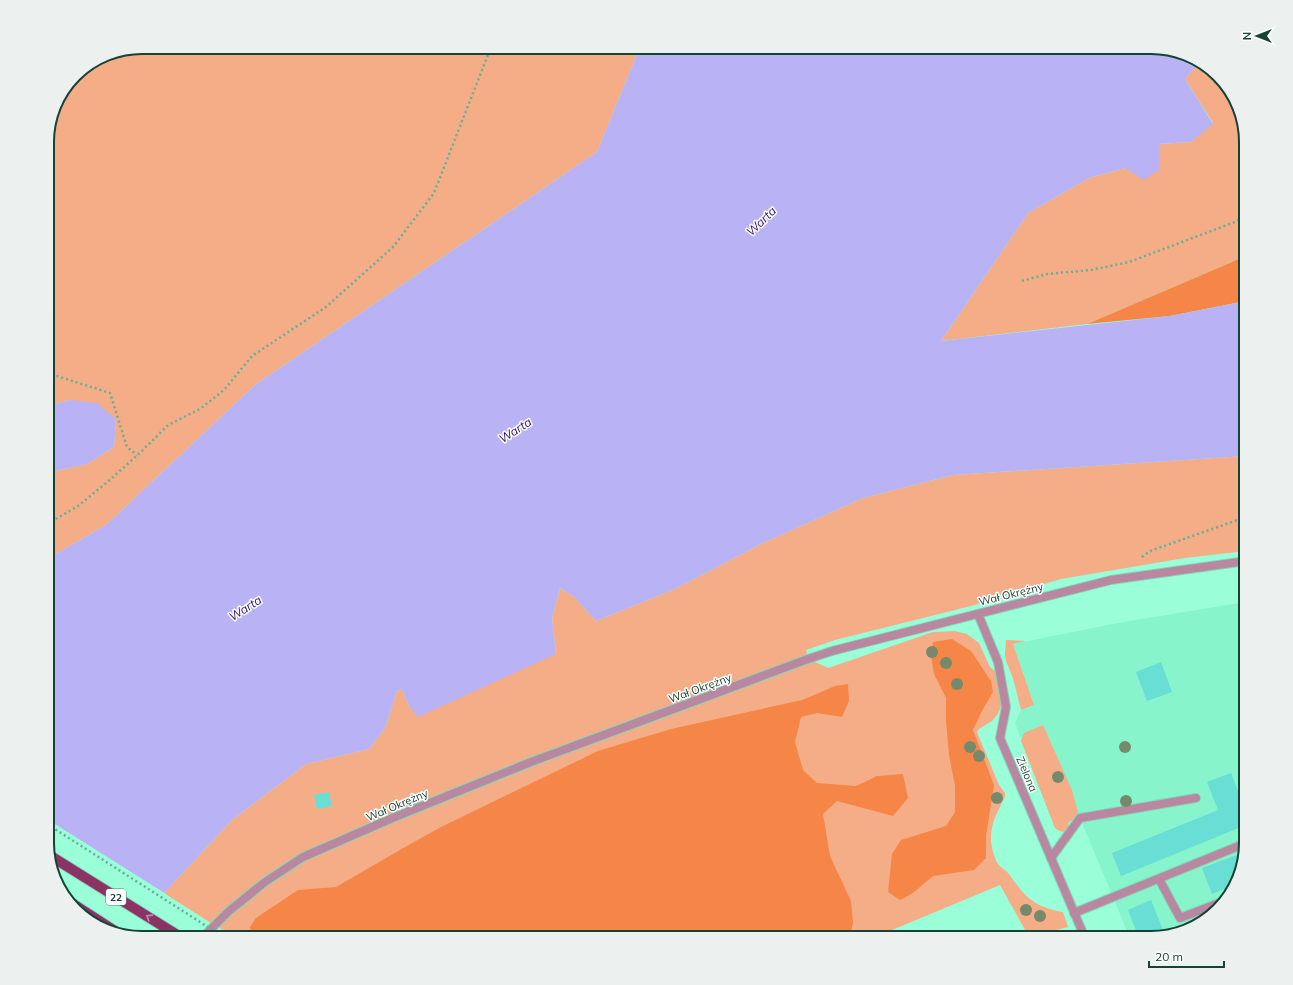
<svg xmlns="http://www.w3.org/2000/svg" width="1293" height="985" font-family="Mulish,sans-serif">
	<style>
		.built { fill: #87f4cc }
		.green { fill: #f5ad88 }
		.forest { fill: #f68647 }
		.water { fill: #b9b3f6 }
		.pier { fill: #9afed9 }
		.building { fill: #68ded5 }
		.lines { fill: none; stroke-linecap: round; stroke-linejoin: round }
		.service-casing { stroke: #80d8b8; stroke-width: 10 }
		.minor-casing { stroke: #80d8b8; stroke-width: 10 }
		.primary-casing { stroke: #80d8b8; stroke-width: 12 }
		.path { stroke: #64b094; stroke-width: 2.5; stroke-dasharray: 2 3; stroke-linecap: butt }
		.service { stroke: #ba87a0; stroke-width: 8 }
		.minor { stroke: #ba87a0; stroke-width: 8 }
		.primary { stroke: #8c3366; stroke-width: 10 }
		.path-bridge { stroke: #64b094; stroke-width: 2.5; stroke-dasharray: 2 3; stroke-linecap: butt }
		.tree { fill: #758a6c }
		.oneway { stroke: #c08fab }
		.labels { text-anchor: middle; dominant-baseline: central; stroke-width: 3; stroke-linejoin: round; paint-order: stroke }
		.shield { fill: #fff; stroke: #5d7b71; stroke-width: 1 }
		.shield-label { font-size: 10px; font-weight: bold; fill: #174234 }
		.street-label { font-size: 11px; fill: #174234; stroke: #fff }
		.water-label { font-size: 12px; font-style: italic; fill: #2f1071; stroke: #fff }
		.rim { fill: none; stroke: #174234; stroke-width: 2 }
	</style>
	<rect width="100%" height="100%" fill="#9afed9"/>
	<polygon class="built" points="1246,602 1246,844 1241,874 1226,901 1193,928 1151,938 1130,938 1080,818 1055,829 1055,828 1015,723 1021,710 1034,705 1013,644 1118,623"/>
	<g class="green">
		<polygon points="142,47 640,47 597,152 255,385 106,525 47,559 47,473 87,464 114,447 116,419 70,400 47,406 47,135 57,100 79,71 106,54"/>
		<polygon points="1200,62 1209,67 1236,100 1246,141 1246,256 1087,324 941,341 1028,213 1089,178 1125,168 1159,170 1159,144 1191,142 1213,123 1185,79"/>
		<path d="M1246,456V551L1185,558L1061,579L971,606L835,640L806,650L809,659L828,668L933,632L955,631L967,634L979,643L990,667L996,672L1004,701L997,715L992,721L979,729L977,732L999,785L1005,793V797C995,817 987,829 993,852C994,856 996,861 998,864C1001,868 1006,870 1009,874C1025,897 1034,907 1063,912L1068,927L1029,937L1000,885L873,938H238L214,925L164,893L232,820L306,764L369,749L385,728L397,691L402,689L409,706L556,654L552,618L560,588L574,597L596,621L675,589L761,544L863,498L953,475Z"/>
		<polygon points="1006,640 1026,641 1013,644 1034,705 1021,710 1013,678 1006,661 1005,654"/>
		<path d="M1043,725L1072,790L1079,816L1069,822L1068,823L1070,830C1063,833 1060,832 1055,828L1021,741L1024,733Z"/>
	</g>
	<g class="forest">
		<polygon points="1246,256 1246,301 1170,316 1087,324"/>
		<polygon points="952,639 971,651 991,681 993,692 982,711 973,730 994,785 986,836 986,858 974,870 933,876 913,893 900,900 888,892 892,854 901,840 946,826 955,812 955,786 949,755 946,721 946,698 934,674 931,656 933,642"/>
		<polygon points="848,684 849,701 842,717 817,713 801,717 795,742 803,770 817,783 856,786 877,776 903,774 908,798 893,816 837,801 823,814 830,856 851,901 853,922 850,938 255,938 252,936 250,927 256,918 298,890 336,887 405,847 441,827 598,751 671,729 802,700 835,686"/>
	</g>
	<g class="water">
		<polygon points="640,47 1152,47 1182,52 1200,62 1185,79 1213,124 1191,142 1159,144 1159,170 1144,180 1125,168 1089,178 1028,213 941,341 1170,316 1246,301 1246,456 953,475 863,498 761,544 675,589 596,621 574,597 560,588 552,618 556,654 418,717 409,706 402,689 397,691 385,728 369,749 306,764 232,820 164,893 131,936 84,918 57,885 47,849 47,559 106,525 255,385 597,152"/>
		<polygon points="70,400 97,403 116,419 114,447 87,464 47,473 47,406"/>
	</g>
	<polygon class="pier" points="47,819 166,894 133,937 111,933 84,918 57,885 47,849"/>
	<g class="building">
		<polygon points="1161,662 1172,692 1147,701 1136,672"/>
		<polygon points="1231,773 1246,812 1246,825 1121,876 1112,853 1218,810 1207,782"/>
		<polygon points="329,792 332,806 317,809 314,795"/>
		<polygon points="1245,852 1241,874 1235,885 1212,894 1202,868"/>
		<polygon points="1151,900 1165,935 1151,938 1139,938 1128,910"/>
	</g>
	<g class="lines">
		<g class="service-casing">
			<g id="service">
				<polyline points="1051,858 1080,818 1196,798"/>
				<polyline points="1159,879 1180,918 1227,900"/>
				<polyline points="1074,913 1246,843"/>
			</g>
		</g>
		<g class="minor-casing">
			<g id="minor">
				<polyline points="978,614 998,662 1006,707 1000,738 1085,938"/>
				<polyline points="202,938 229,911 265,882 303,857 395,817 531,762 808,659 832,651 1111,580 1246,561"/>
			</g>
		</g>
		<g class="primary-casing">
			<g id="primary">
				<polyline points="49,855 182,938"/>
				<polyline points="73,904 121,935"/>
			</g>
		</g>
		<g class="path">
			<polyline points="1022,281 1047,274 1091,270 1129,262 1235,222 1246,216"/>
			<polyline points="47,373 110,393 127,447 137,455"/>
			<polyline points="47,524 78,506 111,479 143,450 168,425 200,409 224,390 252,356 326,307 393,247 434,193 491,47"/>
			<polyline points="1142,557 1150,551 1246,517"/>
			<polyline points="229,934 235,938"/>
		</g>
		<use href="#service" class="service"/>
		<use href="#minor" class="minor"/>
		<use href="#primary" class="primary"/>
		<polyline class="path-bridge" points="47,824 225,938"/>
	</g>
	<g class="tree">
		<circle cx="932" cy="652" r="6"/>
		<circle cx="946" cy="663" r="6"/>
		<circle cx="957" cy="684" r="6"/>
		<circle cx="970" cy="747" r="6"/>
		<circle cx="1125" cy="747" r="6"/>
		<circle cx="979" cy="756" r="6"/>
		<circle cx="1058" cy="777" r="6"/>
		<circle cx="997" cy="798" r="6"/>
		<circle cx="1126" cy="801" r="6"/>
		<circle cx="1026" cy="910" r="6"/>
		<circle cx="1040" cy="916" r="6"/>
	</g>
	<defs><path id="oneway-chevron" d="M-2-3.5L2.5 0L-2 3.5" fill="none" stroke-width="1.6" stroke-linecap="round" stroke-linejoin="round"/></defs>
	<use class="oneway" href="#oneway-chevron" transform="translate(149 917) rotate(-148)"/>
	<g class="labels">
		<rect class="shield" x="106" y="889" width="20" height="16" rx="3"/>
		<g class="shield-label">
			<text x="116" y="897">22</text>
		</g>
		<g class="street-label">
			<text transform="translate(1011 594) rotate(-14)">Wał Okrężny</text>
			<text transform="translate(700 688) rotate(-20)">Wał Okrężny</text>
			<text transform="translate(1027 774) rotate(67)">Zielona</text>
			<text transform="translate(397 805) rotate(-23)">Wał Okrężny</text>
		</g>
		<g class="water-label">
			<text transform="translate(761 221) rotate(-44)">Warta</text>
			<text transform="translate(515 430) rotate(-33)">Warta</text>
			<text transform="translate(245 608) rotate(-33)">Warta</text>
		</g>
	</g>
	<path d="M0 0H1293V985H0ZM142 54H1151A88 88 0 0 1 1239 142V843A88 88 0 0 1 1151 931H142A88 88 0 0 1 54 843V142A88 88 0 0 1 142 54Z" fill="#ecf0ef" fill-rule="evenodd"/>
	<path class="rim" d="M142 54H1151A88 88 0 0 1 1239 142V843A88 88 0 0 1 1151 931H142A88 88 0 0 1 54 843V142A88 88 0 0 1 142 54Z"/>
	<g transform="translate(1257 36) rotate(270)" stroke="#ffffff" stroke-width="3" paint-order="stroke">
	<path d="M0-3L7 15L0 10L-7 15Z" fill="#174234"/>
	<text y="-6" font-size="11" font-weight="bold" text-anchor="middle" fill="#174234">N</text>
	</g>
	<path d="M1149 961v6h75v-6" fill="none" stroke="#174234" stroke-width="2"/>
	<text x="1155" y="961" font-size="12" fill="#174234" stroke="#ffffff" stroke-width="3" paint-order="stroke">20 m</text>
</svg>
